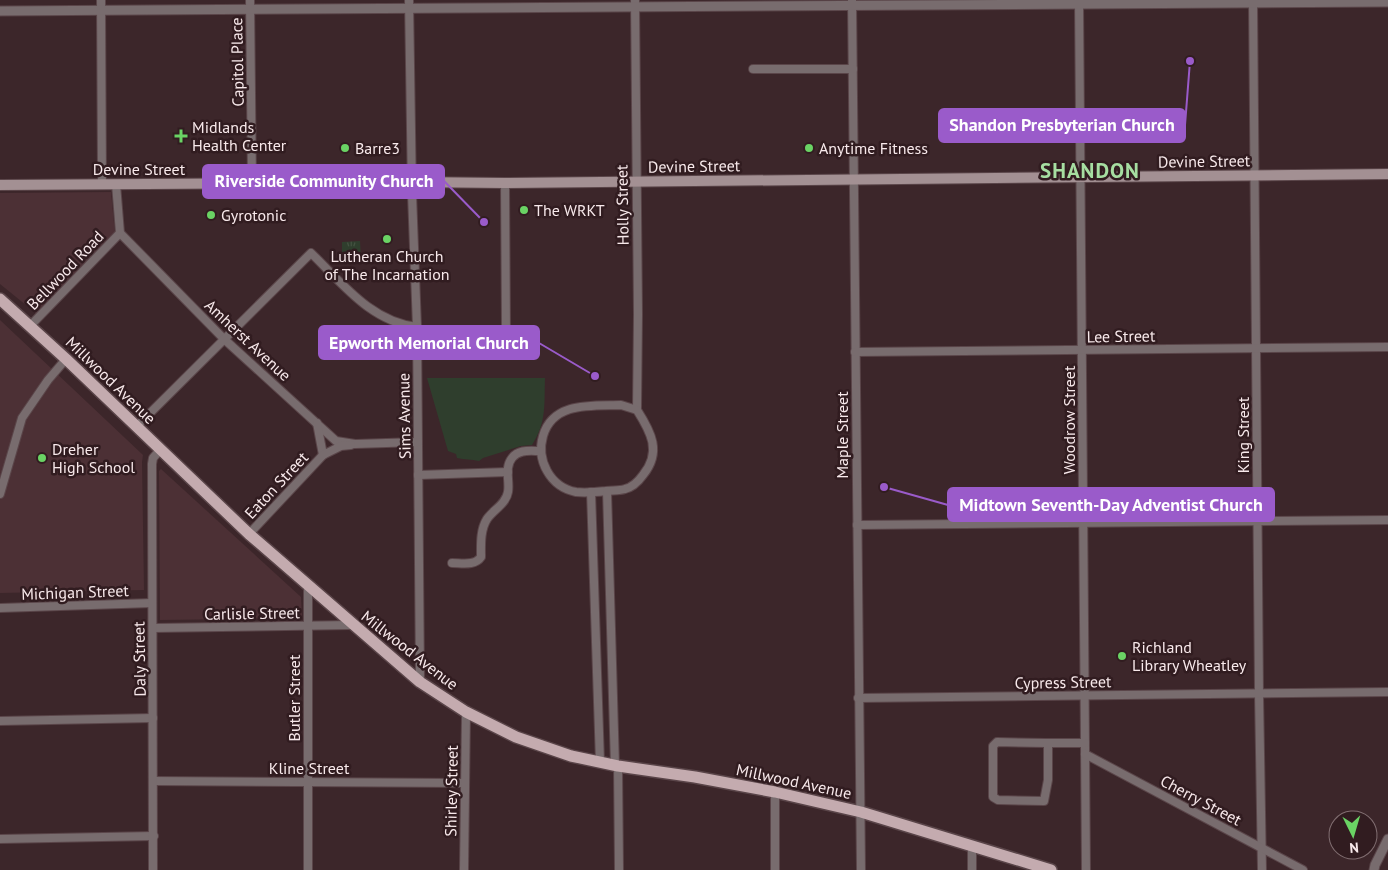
<svg xmlns="http://www.w3.org/2000/svg" width="1388" height="870" font-family="'PT Sans',sans-serif">
	<style>
		.built { fill: #4c3035 }
		.park { fill: url(#park-tufts) }
		.pitch { fill: #2f3e2d }
		.lines { fill: none; stroke-linecap: round; stroke-linejoin: round }
		.minor-casing { stroke: #5a4549; stroke-width: 10 }
		.tertiary-casing { stroke: #5a4549; stroke-width: 11 }
		.secondary-casing { stroke: #5a4549; stroke-width: 12 }
		.primary-casing { stroke: #5a4549; stroke-width: 14 }
		.minor { stroke: #786c6e; stroke-width: 8 }
		.tertiary { stroke: #786c6e; stroke-width: 9 }
		.secondary { stroke: #a39093; stroke-width: 10 }
		.primary { stroke: #c4abaf; stroke-width: 11 }
		.poi-dot { fill: #6ad364; stroke: #311c20; stroke-width: 2 }
		.labels { text-anchor: middle; dominant-baseline: central; stroke-width: 5; stroke-linejoin: round; paint-order: stroke }
		.street-label { font-size: 16px; fill: #f8e9eb; stroke: #311c20 }
		.poi-label { font-size: 16px; fill: #f8e9eb; stroke: #311c20; text-anchor: start }
		.district-label { font-size: 21px; font-weight: bold; letter-spacing: 1px; fill: #a6dea1; stroke: #311c20 }
		.leader { fill: none; stroke: #9a5bca; stroke-width: 2 }
		.callout-dot { fill: #9a5bca; stroke: #311c20; stroke-width: 2 }
		.callout { fill: #9a5bca; stroke: #9a5bca; stroke-width: 2 }
		.callout-label { font-size: 18px; text-anchor: middle; font-weight: bold; fill: #fff }
	</style>
	<defs>
		<pattern id="park-tufts" width="24" height="20" patternUnits="userSpaceOnUse" patternTransform="scale(1.25)"><rect width="24" height="20" fill="#2f3e2d"/><path d="M3 7l-1-3M5 7V3M7 7l1-3M15 17l-1-3M17 17v-4M19 17l1-3" fill="none" stroke="#445141"/></pattern>
	</defs>
	<rect width="100%" height="100%" fill="#3c262a"/>
	<g class="built">
		<polygon points="111,192 115,234 37,314 0,284 0,193"/>
		<polygon points="0,320 143,455 142,462 144,590 0,593"/>
		<polygon points="161,469 301,597 302,618 160,620 159,471"/>
	</g>
	<polygon class="park" points="360,241 361,261 347,261 342,255 342,242"/>
	<path class="pitch" d="M427,378H545C544,404 547,422 532,445L521,446L483,458L479,461C471,459 465,460 457,458L456,454L448,451Z"/>
	<g class="lines">
		<g class="minor-casing">
			<g id="minor">
				<polyline points="101,0 102,185"/>
				<polyline points="250,0 252,184"/>
				<polyline points="409,0 412,194 417,327 420,682"/>
				<polyline points="635,0 638,314 637,410"/>
				<polyline points="852,0 861,870"/>
				<polyline points="1079,0 1086,870"/>
				<polyline points="1253,0 1259,694 1262,870"/>
				<polyline points="753,69 853,69"/>
				<polyline points="505,183 506,334"/>
				<polyline points="116,184 120,233 224,339 336,441 355,444 418,442"/>
				<polyline points="30,326 120,233"/>
				<polyline points="855,352 1388,347"/>
				<path d="M621,405L637,410C651,432 662,452 643,475C638,482 633,487 625,489C619,491 612,490 606,491C597,492 585,493 576,492C550,487 536,460 543,436C553,401 593,406 621,405Z"/>
				<polyline points="317,423 323,455"/>
				<path d="M136,427L311,253C342,283 371,322 417,327"/>
				<polyline points="418,475 508,472"/>
				<polyline points="607,491 615,766"/>
				<polyline points="591,492 600,762"/>
				<polyline points="0,494 22,418 48,380 66,359"/>
				<polyline points="857,525 1388,520"/>
				<polyline points="249,534 323,455 341,446 351,445"/>
				<path d="M452,563C462,563 475,566 481,557C481,545 480,530 487,519C493,510 506,504 508,492C510,481 504,468 512,458C519,449 530,451 540,451"/>
				<polyline points="0,608 152,603"/>
				<polyline points="153,628 352,625"/>
				<polyline points="858,698 1388,692"/>
				<polyline points="0,721 153,718"/>
				<path d="M1048,743V780L1044,801L998,800L993,797V746L997,742C1026,743 1056,743 1085,743"/>
				<polyline points="1085,754 1303,870"/>
				<polyline points="618,766 619,870"/>
				<polyline points="153,781 464,783"/>
				<polyline points="775,792 775,870"/>
				<polyline points="0,839 154,836"/>
				<polyline points="972,846 972,870"/>
				<polyline points="153,870 152,464 153,458 160,450"/>
				<polyline points="308,870 308,586"/>
				<polyline points="464,870 466,712"/>
			</g>
		</g>
		<g class="tertiary-casing">
			<g id="tertiary">
				<polyline points="0,11 1388,2"/>
				<polyline points="1374,870 1375,865 1388,839"/>
			</g>
		</g>
		<g class="secondary-casing">
			<polyline id="secondary" points="0,185 412,182 505,183 1388,174"/>
		</g>
		<g class="primary-casing">
			<polyline id="primary" points="0,299 66,359 249,534 420,682 466,712 516,737 571,756 618,766 695,777 775,792 861,812 1051,870"/>
		</g>
		<use href="#minor" class="minor"/>
		<use href="#tertiary" class="tertiary"/>
		<use href="#secondary" class="secondary"/>
		<use href="#primary" class="primary"/>
	</g>
	<g class="poi-dot">
		<path d="M178.5 128.5h5v5h5v5h-5v5h-5v-5h-5v-5h5z"/>
		<circle cx="345" cy="148" r="5"/>
		<circle cx="809" cy="148" r="5"/>
		<circle cx="524" cy="210" r="5"/>
		<circle cx="211" cy="215" r="5"/>
		<circle cx="387" cy="239" r="5"/>
		<circle cx="42" cy="458" r="5"/>
		<circle cx="1122" cy="656" r="5"/>
	</g>
	<g class="labels">
		<g class="street-label">
			<text transform="translate(237 62) rotate(-91)">Capitol Place</text>
			<text transform="translate(1204 161) rotate(-1)">Devine Street</text>
			<text transform="translate(694 166) rotate(-1)">Devine Street</text>
			<text x="139" y="169">Devine Street</text>
			<text transform="translate(622 205) rotate(-91)">Holly Street</text>
			<text transform="translate(65 270) rotate(-46)">Bellwood Road</text>
			<text transform="translate(1121 336) rotate(-1)">Lee Street</text>
			<text transform="translate(248 340) rotate(43)">Amherst Avenue</text>
			<text transform="translate(111 380) rotate(44)">Millwood Avenue</text>
			<text transform="translate(404 416) rotate(-91)">Sims Avenue</text>
			<text transform="translate(1069 420) rotate(-90)">Woodrow Street</text>
			<text transform="translate(842 435) rotate(-90)">Maple Street</text>
			<text transform="translate(1243 435) rotate(-90)">King Street</text>
			<text transform="translate(276 485) rotate(-47)">Eaton Street</text>
			<text transform="translate(75 592) rotate(-2)">Michigan Street</text>
			<text transform="translate(252 613) rotate(-1)">Carlisle Street</text>
			<text transform="translate(410 650) rotate(38)">Millwood Avenue</text>
			<text transform="translate(139 659) rotate(-91)">Daly Street</text>
			<text transform="translate(1063 682) rotate(-1)">Cypress Street</text>
			<text transform="translate(294 698) rotate(-90)">Butler Street</text>
			<text x="309" y="768">Kline Street</text>
			<text transform="translate(794 781) rotate(12)">Millwood Avenue</text>
			<text transform="translate(451 791) rotate(-89)">Shirley Street</text>
			<text transform="translate(1201 800) rotate(28)">Cherry Street</text>
		</g>
		<g class="poi-label">
			<text x="192" y="127">Midlands<tspan x="192" dy="18">Health Center</tspan></text>
			<text x="355" y="148">Barre3</text>
			<text x="819" y="148">Anytime Fitness</text>
			<text x="534" y="210">The WRKT</text>
			<text x="221" y="215">Gyrotonic</text>
			<text x="387" y="256" text-anchor="middle">Lutheran Church<tspan x="387" dy="18">of The Incarnation</tspan></text>
			<text x="52" y="449">Dreher<tspan x="52" dy="18">High School</tspan></text>
			<text x="1132" y="647">Richland<tspan x="1132" dy="18">Library Wheatley</tspan></text>
		</g>
		<g class="district-label">
			<text x="1090" y="170">SHANDON</text>
		</g>
	</g>
	<path class="leader" d="M1190 61L1185 125M484 222L444 181M595 376L539 343M884 487L948 505"/>
	<g class="callout-dot">
		<circle cx="1190" cy="61" r="5"/>
		<circle cx="484" cy="222" r="5"/>
		<circle cx="595" cy="376" r="5"/>
		<circle cx="884" cy="487" r="5"/>
	</g>
	<g class="callout">
		<rect x="939" y="109" width="246" height="33" rx="5"/>
		<rect x="203" y="165" width="241" height="33" rx="5"/>
		<rect x="319" y="326" width="220" height="33" rx="5"/>
		<rect x="948" y="488" width="326" height="33" rx="5"/>
	</g>
	<g class="callout-label">
		<text x="1062" y="131">Shandon Presbyterian Church</text>
		<text x="324" y="187">Riverside Community Church</text>
		<text x="429" y="349">Epworth Memorial Church</text>
		<text x="1111" y="511">Midtown Seventh-Day Adventist Church</text>
	</g>
	<g transform="translate(1353 835) rotate(175)"><circle r="24" fill="#311c20" stroke="#816e71"/>
	<path d="M0-4L9 19L0 12L-9 19Z" fill="#6ad364"/>
	<text y="-8" font-size="14" font-weight="bold" text-anchor="middle" fill="#f8e9eb">N</text>
	</g>
</svg>
